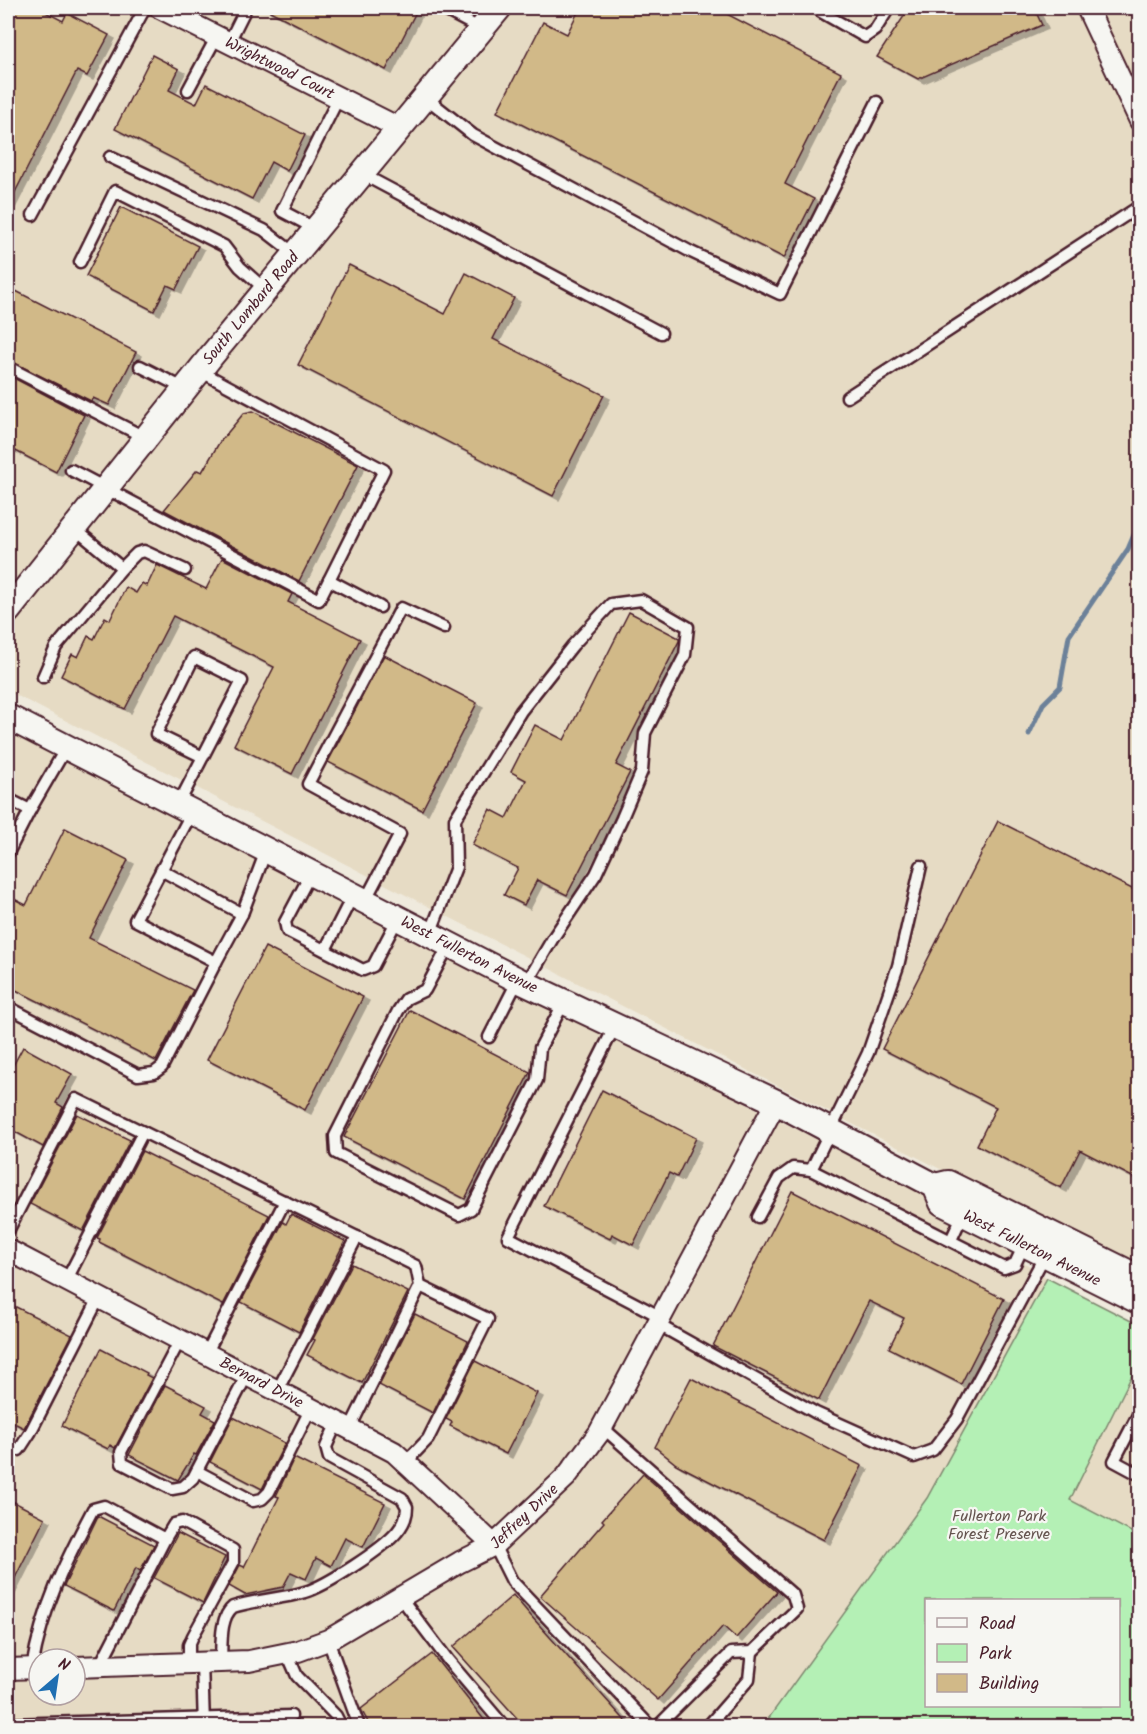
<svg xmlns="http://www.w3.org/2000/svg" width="1147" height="1734" font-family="Kalam,sans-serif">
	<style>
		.built { fill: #e6dbc4; fill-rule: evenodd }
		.green { fill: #b4f0b5; stroke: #7f8870; stroke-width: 1.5; fill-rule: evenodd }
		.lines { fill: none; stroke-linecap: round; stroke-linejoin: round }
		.stream { stroke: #6c8199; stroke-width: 5 }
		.building { fill: #d1b988; stroke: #4a1f2b; stroke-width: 1.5; filter: url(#shadow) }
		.service-casing { stroke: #4a1f2b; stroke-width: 15 }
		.minor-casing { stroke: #4a1f2b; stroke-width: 24 }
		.tertiary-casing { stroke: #4a1f2b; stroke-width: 28 }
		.service { stroke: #f6f6f2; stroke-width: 10 }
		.minor { stroke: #f6f6f2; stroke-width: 20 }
		.tertiary { stroke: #f6f6f2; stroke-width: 24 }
		.labels { text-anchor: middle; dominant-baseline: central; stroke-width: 4.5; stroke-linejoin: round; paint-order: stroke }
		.street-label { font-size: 16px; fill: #4a1f2b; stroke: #f6f6f2 }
		.park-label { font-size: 16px; fill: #64534e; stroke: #f6f6f2 }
	</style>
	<defs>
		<filter id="shadow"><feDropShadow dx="6" dy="4" stdDeviation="0" flood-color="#0004"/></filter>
	</defs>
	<rect width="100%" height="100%" fill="#efeadd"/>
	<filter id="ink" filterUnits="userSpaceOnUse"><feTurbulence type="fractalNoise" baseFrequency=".0167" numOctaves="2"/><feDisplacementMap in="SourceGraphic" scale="12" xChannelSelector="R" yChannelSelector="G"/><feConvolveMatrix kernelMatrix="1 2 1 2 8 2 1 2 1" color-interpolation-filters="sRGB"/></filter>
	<g filter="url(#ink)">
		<g class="built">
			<polygon points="8,8 1139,8 1139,1271 8,691"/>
			<path d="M8,731L921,1192L1047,1278L927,1498L763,1726H8ZM39,1659H75V1695H39Z"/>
			<polygon points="1139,1361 1139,1536 1070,1500"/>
		</g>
		<path class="green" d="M1047,1278L1139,1325V1361L1070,1500L1139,1536V1726H763L927,1498ZM926,1600H1118V1706H926Z"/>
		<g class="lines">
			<polyline class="stream" points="1029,734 1043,704 1060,687 1069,636 1128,549 1140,521"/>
		</g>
		<g class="building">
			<polygon points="8,8 38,8 63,21 67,13 109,35 87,76 77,71 8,206"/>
			<polygon points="264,8 418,8 386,70"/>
			<polygon points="580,8 723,8 721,11 841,73 785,184 814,199 784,258 497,112 543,22 567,34"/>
			<polygon points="919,8 1034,8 1042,25 918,79 877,57 906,13"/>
			<polygon points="152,55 179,69 169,90 196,104 206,84 305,135 287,171 271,162 252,199 115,129"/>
			<polygon points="121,207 198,246 176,289 167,285 154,311 86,276"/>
			<polygon points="349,265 445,314 466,273 514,298 493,339 604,395 553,496 298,365"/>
			<polygon points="8,287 136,352 109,405 93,398 91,401 8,360"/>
			<polygon points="8,375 84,415 56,472 8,447"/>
			<polygon points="253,411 358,465 299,581 164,510 197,470 202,472 219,443 244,413"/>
			<polygon points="222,558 292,594 288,602 360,639 292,774 234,745 274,667 173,616 125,709 61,676 72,654 78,657 88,636 94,639 105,617 110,620 126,587 136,593 142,583 147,586 157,565 206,589"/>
			<polygon points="629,612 679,638 679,641 616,765 630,772 567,895 537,880 524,905 504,895 518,868 472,845 490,809 507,818 526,780 511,772 535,725 564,740"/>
			<polygon points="384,655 477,703 422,810 328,762"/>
			<polygon points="998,821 1140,893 1140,1181 1080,1150 1061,1188 977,1145 996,1107 882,1049"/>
			<polygon points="65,828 128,860 89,938 193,990 156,1061 8,986 8,896 26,905"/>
			<polygon points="265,947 363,997 305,1110 207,1060"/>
			<polygon points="410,1010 530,1072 465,1199 344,1137"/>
			<polygon points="23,1047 72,1074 56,1103 63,1107 43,1147 8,1128 8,1075"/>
			<polygon points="602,1090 696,1138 677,1177 669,1173 633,1245 612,1234 610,1239 544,1206"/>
			<polygon points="77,1114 130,1140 83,1231 30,1204"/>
			<polygon points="142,1151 269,1215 223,1305 99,1242 100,1239 97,1238"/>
			<polygon points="792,1191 1004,1299 961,1384 889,1348 904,1318 869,1301 819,1400 713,1346"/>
			<polygon points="291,1214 345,1241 299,1332 241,1302 283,1222 286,1224"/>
			<polygon points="352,1264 408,1292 362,1383 307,1355 315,1340 313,1339"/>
			<polygon points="8,1303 72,1335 24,1428 8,1420"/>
			<polygon points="415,1314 468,1341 433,1413 379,1385"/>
			<polygon points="101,1349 147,1373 146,1375 152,1378 115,1448 110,1445 108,1449 62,1426"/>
			<polygon points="475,1361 537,1393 506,1454 450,1426 452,1422 446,1419"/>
			<polygon points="691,1378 862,1466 824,1540 676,1464 655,1447"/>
			<polygon points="165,1385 206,1406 202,1413 215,1420 196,1455 194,1454 178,1480 129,1455"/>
			<polygon points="233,1417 285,1443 262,1489 210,1462"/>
			<polygon points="294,1458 385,1503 363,1547 345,1538 331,1566 316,1558 306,1579 291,1572 283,1587 245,1595 229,1586 240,1565 244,1567 279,1497 276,1496"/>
			<polygon points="643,1474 777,1592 736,1638 723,1626 658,1700 540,1596 604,1522 602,1520"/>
			<polygon points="12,1501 45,1518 8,1592 8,1510"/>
			<polygon points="98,1516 154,1545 140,1571 136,1568 114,1611 64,1586"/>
			<polygon points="178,1533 225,1557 203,1603 154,1578"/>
			<polygon points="513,1595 531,1616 630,1726 524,1726 453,1647"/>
			<polygon points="432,1654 489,1726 370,1726 361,1709"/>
		</g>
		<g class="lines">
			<g class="service-casing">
				<g id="service">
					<polyline points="820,8 821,12 865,37 875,30 889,8"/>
					<polyline points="445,10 481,29"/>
					<polyline points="229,42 246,8"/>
					<polyline points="188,90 217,36"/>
					<polyline points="425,97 473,135 691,252 780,294 877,102"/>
					<polyline points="110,157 264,230 295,254"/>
					<polyline points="362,174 661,333"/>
					<polyline points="33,215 145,8"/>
					<polyline points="316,229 282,211 339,97"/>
					<polyline points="80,262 115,191 224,246 240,267 266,290"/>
					<polyline points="140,366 185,389"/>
					<polyline points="8,367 146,438"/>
					<polyline points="847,397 1140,206"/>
					<polyline points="71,470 319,600 384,470 200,371"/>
					<polyline points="74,528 122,568 137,553 144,551 185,570"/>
					<polyline points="329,580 380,607"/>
					<polyline points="43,677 56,647 122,568"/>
					<polyline points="8,799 30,810 66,748"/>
					<polyline points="178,805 242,681 194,657 156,734 203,757"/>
					<polyline points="192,812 135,920 216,962 242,914 266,851"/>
					<polyline points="8,853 30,810"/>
					<polyline points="921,866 898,966 868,1053 811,1170 1004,1268 1015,1264 1024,1245"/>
					<polyline points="161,870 242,914"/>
					<polyline points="311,873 285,922 287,931 363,970 373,966 398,918"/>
					<polyline points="365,901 400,834 308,784 401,608 444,628"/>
					<polyline points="430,934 456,867 455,819 521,711 573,645 611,604 641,600 688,627 685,655 645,733 642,771 622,818 596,874 553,938 526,984"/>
					<polyline points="449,945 425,990 406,999 398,1011 335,1136 336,1153 459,1215 471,1209 537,1080 540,1048 564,1002"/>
					<polyline points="325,950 353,895"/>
					<polyline points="8,1007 138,1075 154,1073 162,1067 216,962"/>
					<polyline points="615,1026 508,1237 661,1317"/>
					<polyline points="489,1037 518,980"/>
					<polyline points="758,1217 779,1178 793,1168 811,1170"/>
					<polyline points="8,1231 76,1099 416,1266 420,1286 488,1319 428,1439 406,1462"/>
					<polyline points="951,1240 963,1214"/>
					<polyline points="66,1281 143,1132"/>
					<polyline points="657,1324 816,1413 914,1457 933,1450 957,1419 1045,1255"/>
					<polyline points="180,1340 121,1452 122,1463 172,1489 183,1487 193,1478 247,1375"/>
					<polyline points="206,1354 285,1201"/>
					<polyline points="277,1391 357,1237"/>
					<polyline points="1140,1411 1114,1461 1140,1475"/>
					<polyline points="602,1427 793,1595 797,1609 752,1652 731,1653 658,1726"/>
					<polyline points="350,1428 420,1286"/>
					<polyline points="8,1449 19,1450 30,1433 99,1298"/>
					<polyline points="197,1471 253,1501 262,1499 269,1492 311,1408"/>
					<polyline points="494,1545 512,1581 650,1726"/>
					<polyline points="401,1598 448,1660 504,1726"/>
					<polyline points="328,1640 359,1726"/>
					<polyline points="287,1653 297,1676 336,1716 341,1726"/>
					<polyline points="202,1662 204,1726"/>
					<path d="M221,1662C222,1646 219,1618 233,1607C254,1600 282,1599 305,1592C326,1586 383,1549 397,1532C404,1524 407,1517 407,1507L402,1498L329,1458L326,1447L337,1422"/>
					<polyline points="100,1665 165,1539"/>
					<path d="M32,1668C42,1608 65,1562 93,1509L104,1506L165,1539L174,1524L182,1522L233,1550V1563L193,1636L189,1645V1663"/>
					<polyline points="8,1724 291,1716"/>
					<polyline points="708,1726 749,1679 752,1652"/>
				</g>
			</g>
			<g class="minor-casing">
				<g id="minor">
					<path id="s1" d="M160,8L399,128"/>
					<polyline points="1087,8 1140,121"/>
					<path id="s2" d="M8,1250L394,1452L494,1545"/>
					<path id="s3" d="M75,1667L249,1661L298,1651L328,1640L460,1562L494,1545L566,1477L599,1433L776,1102"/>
					<polyline points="8,1669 39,1668"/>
				</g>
			</g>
			<g class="tertiary-casing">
				<g id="tertiary">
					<path id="s4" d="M8,611L212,355L499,8"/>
					<path id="s5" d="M8,717L518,980L776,1102L935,1186L942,1203L1140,1302"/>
					<polyline points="935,1186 948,1183 1140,1278"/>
				</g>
			</g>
			<use href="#service" class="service"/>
			<use href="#minor" class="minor"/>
			<use href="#tertiary" class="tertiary"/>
		</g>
	</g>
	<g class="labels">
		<g class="street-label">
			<text stroke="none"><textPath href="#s1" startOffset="134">Wrightwood Court</textPath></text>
			<text stroke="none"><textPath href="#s4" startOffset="388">South Lombard Road</textPath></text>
			<text stroke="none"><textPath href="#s5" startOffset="519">West Fullerton Avenue</textPath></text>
			<text stroke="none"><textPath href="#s5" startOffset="1158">West Fullerton Avenue</textPath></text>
			<text stroke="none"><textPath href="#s2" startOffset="286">Bernard Drive</textPath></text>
			<text stroke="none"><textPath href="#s3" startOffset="489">Jeffrey Drive</textPath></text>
		</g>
		<g class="park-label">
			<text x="999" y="1516">Fullerton Park<tspan x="999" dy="18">Forest Preserve</tspan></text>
		</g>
	</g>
	<rect width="1147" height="1734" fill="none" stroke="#f6f6f2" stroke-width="30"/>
	<rect x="15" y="15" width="1117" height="1704" fill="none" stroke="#4a1f2b" stroke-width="2" filter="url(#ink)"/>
	<rect x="925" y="1599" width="195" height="108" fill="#f6f6f2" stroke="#b1a0a2" stroke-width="1.5"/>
	<rect x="937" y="1618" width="30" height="9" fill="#f6f6f2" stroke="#b1a0a2" stroke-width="1.5"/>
	<text x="979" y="1629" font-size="18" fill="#4a1f2b">Road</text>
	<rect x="937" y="1644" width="30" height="18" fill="#b4f0b5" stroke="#b1a0a2" stroke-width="1.5"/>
	<text x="979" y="1659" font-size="18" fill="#4a1f2b">Park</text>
	<rect x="937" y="1674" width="30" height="18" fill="#d1b988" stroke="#b1a0a2" stroke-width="1.5"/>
	<text x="979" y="1689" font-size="18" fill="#4a1f2b">Building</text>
	<g transform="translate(57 1677) rotate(29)"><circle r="28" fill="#f6f6f2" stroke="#b1a0a2" stroke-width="1.5"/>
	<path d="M0-4.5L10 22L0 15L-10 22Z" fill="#1f6fb2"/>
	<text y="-9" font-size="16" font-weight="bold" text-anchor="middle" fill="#4a1f2b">N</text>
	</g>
</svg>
